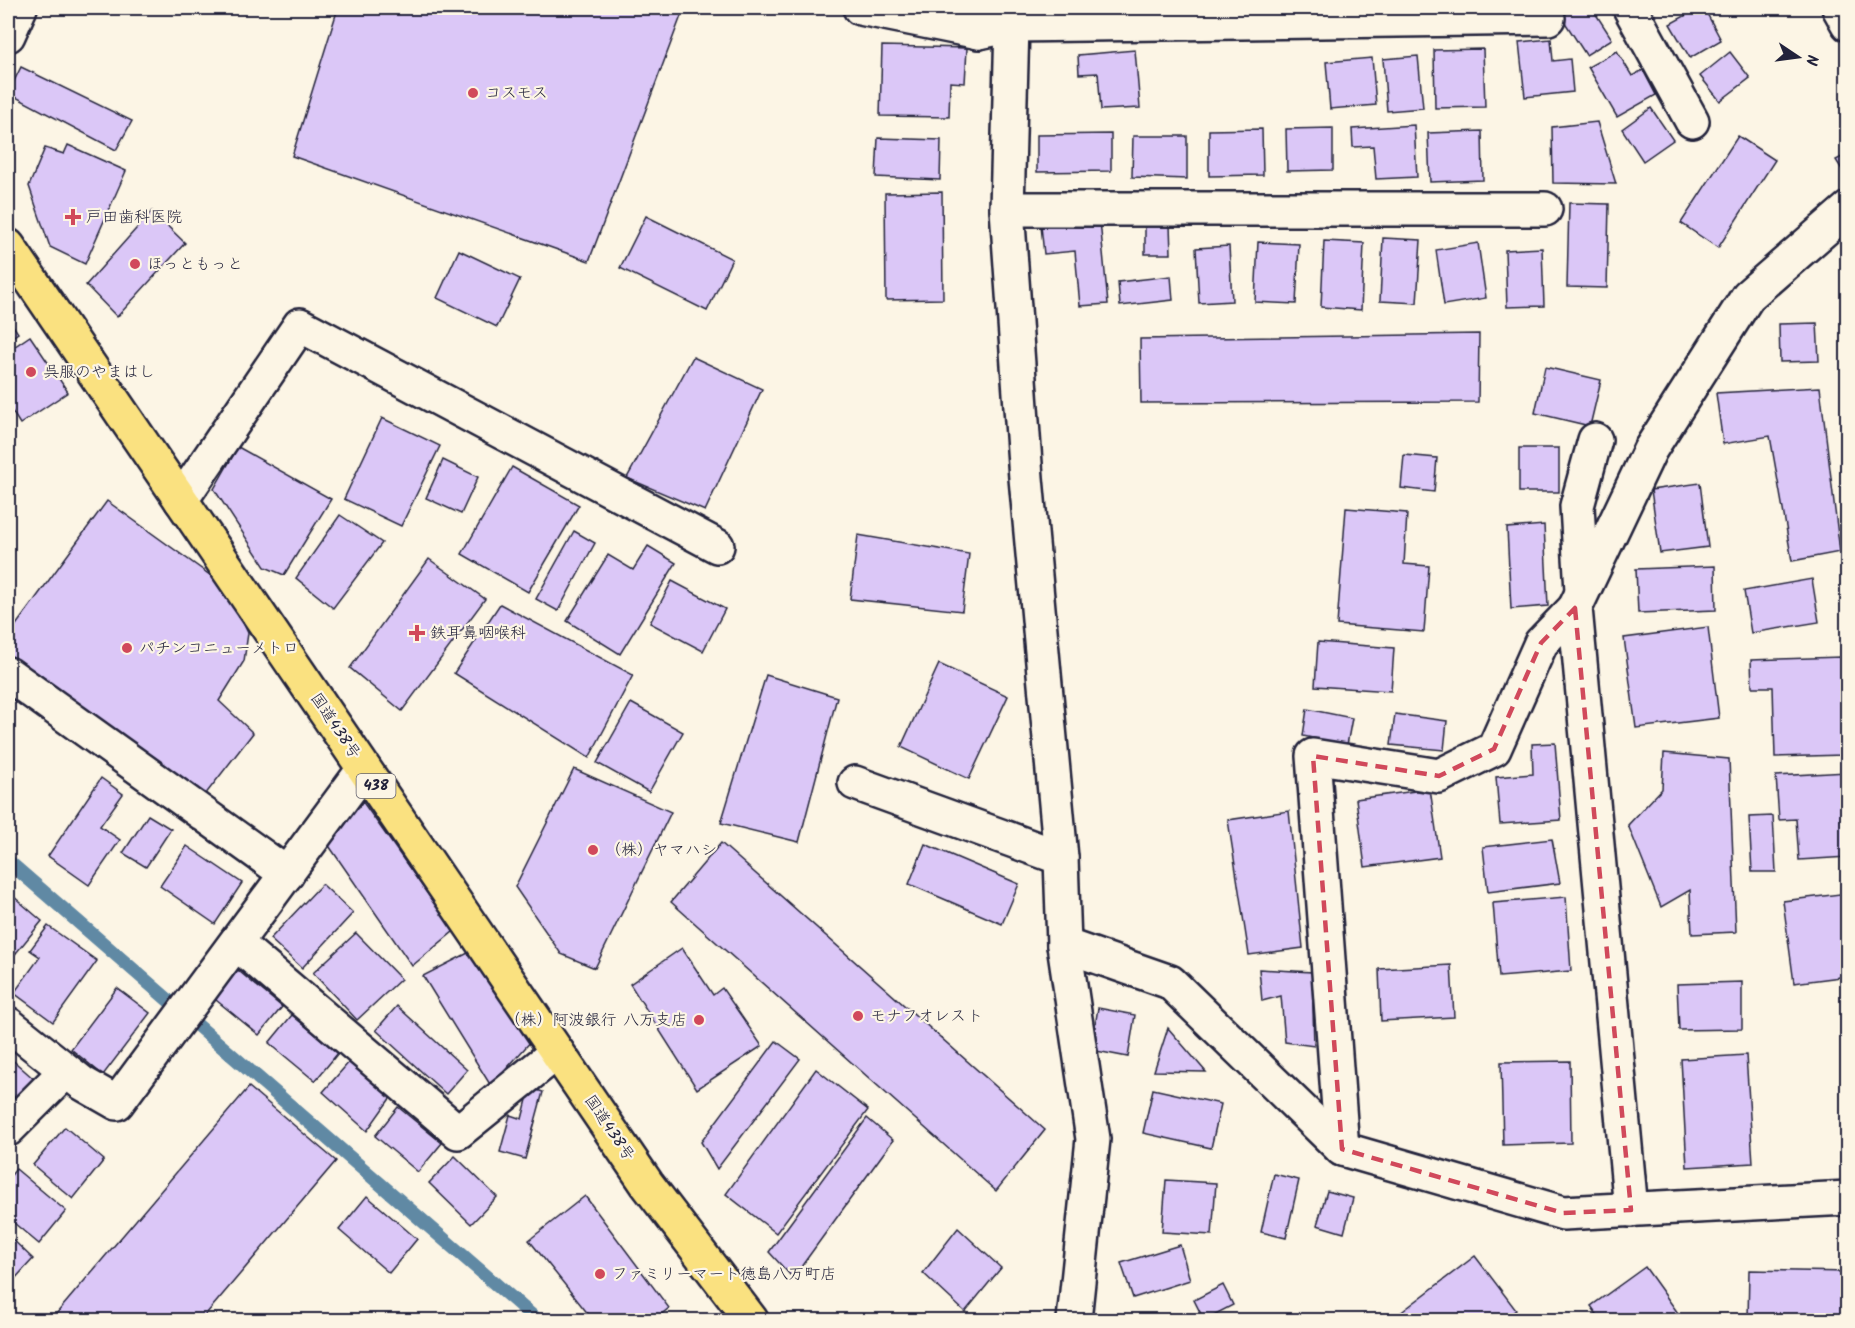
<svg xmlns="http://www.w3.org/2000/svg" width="1855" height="1328" font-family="Kalam,'Klee One',sans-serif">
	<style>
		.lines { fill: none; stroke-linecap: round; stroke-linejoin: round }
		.stream { stroke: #6089a4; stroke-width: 14 }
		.building { fill: #dbc7f7; stroke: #22223b; stroke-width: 1.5 }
		.street-casing { stroke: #22223b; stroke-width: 38 }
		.highway-casing { stroke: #22223b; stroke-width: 38 }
		.street { stroke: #fcf5e5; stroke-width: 33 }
		.highway { stroke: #fae180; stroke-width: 33 }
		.marked { fill: none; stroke: #d1495b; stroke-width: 4.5; stroke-dasharray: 12 8; stroke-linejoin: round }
		.poi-dot { fill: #d1495b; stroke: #fcf5e5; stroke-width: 2 }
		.labels { text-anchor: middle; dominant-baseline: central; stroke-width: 4.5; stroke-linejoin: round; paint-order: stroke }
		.shield { fill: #fcf5e5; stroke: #63616e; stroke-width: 1.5 }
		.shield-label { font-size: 15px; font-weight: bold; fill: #22223b }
		.poi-label { font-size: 16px; fill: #22223b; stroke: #fcf5e5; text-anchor: start }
		.street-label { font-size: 16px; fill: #22223b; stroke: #fcf5e5 }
	</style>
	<rect width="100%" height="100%" fill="#fcf5e5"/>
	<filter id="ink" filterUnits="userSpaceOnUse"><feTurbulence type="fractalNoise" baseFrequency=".0167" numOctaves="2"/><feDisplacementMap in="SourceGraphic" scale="12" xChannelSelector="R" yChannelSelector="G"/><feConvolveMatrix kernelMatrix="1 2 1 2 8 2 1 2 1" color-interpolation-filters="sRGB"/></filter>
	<g filter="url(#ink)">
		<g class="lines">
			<polyline class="stream" points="8,861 537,1320"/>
		</g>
		<g class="building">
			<polygon points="338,8 684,8 589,261 292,156"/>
			<polygon points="1561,8 1592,8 1612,39 1586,55 1557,10"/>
			<polygon points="1699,8 1704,8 1721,40 1690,58 1670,24"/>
			<polygon points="1551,39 1553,61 1570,59 1573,92 1525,97 1519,42"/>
			<polygon points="882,46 967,48 965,83 950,82 949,117 880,116"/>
			<polygon points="1483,49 1485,107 1435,108 1434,50"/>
			<polygon points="1135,50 1140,108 1101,110 1098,73 1079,74 1078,55"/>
			<polygon points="1617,51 1632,76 1643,70 1656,95 1617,117 1588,67"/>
			<polygon points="1730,52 1750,78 1720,101 1700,76"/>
			<polygon points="1418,56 1423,108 1387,111 1383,59"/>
			<polygon points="1372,58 1376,105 1330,109 1326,62"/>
			<polygon points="21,67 132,121 116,150 8,93"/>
			<polygon points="1651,108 1673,140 1643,161 1622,129"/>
			<polygon points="1597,122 1616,184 1553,183 1552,127"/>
			<polygon points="1414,125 1417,177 1376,179 1373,146 1353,147 1352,129"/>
			<polygon points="1333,128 1333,170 1287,171 1286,129"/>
			<polygon points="1262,129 1263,175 1209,176 1209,130"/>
			<polygon points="1482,131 1483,180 1430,182 1428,133"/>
			<polygon points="1111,134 1111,171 1037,172 1037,135"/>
			<polygon points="1133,136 1187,136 1187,179 1132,177"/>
			<polygon points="1738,136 1775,160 1718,248 1681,223"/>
			<polygon points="878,138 941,140 940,180 876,177"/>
			<polygon points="68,145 126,171 85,264 50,247 29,186 45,148 64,154"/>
			<polygon points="1848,154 1848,179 1836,160"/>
			<polygon points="942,192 943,299 886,300 885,193"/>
			<polygon points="1569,203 1609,204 1607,288 1567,287"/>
			<polygon points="152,211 185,243 117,317 86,285"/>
			<polygon points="646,216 732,259 707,311 620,268"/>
			<polygon points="1100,221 1108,304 1080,306 1075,251 1044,254 1041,226"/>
			<polygon points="1145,225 1170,225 1171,254 1145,254"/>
			<polygon points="1383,238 1421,240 1417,303 1380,301"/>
			<polygon points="1324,241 1364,243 1361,310 1321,307"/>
			<polygon points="1258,242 1299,244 1296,304 1255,302"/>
			<polygon points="1478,243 1486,298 1444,305 1436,250"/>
			<polygon points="1229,246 1232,301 1199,303 1196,248"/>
			<polygon points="1542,248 1544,306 1507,307 1505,250"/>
			<polygon points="459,250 520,279 497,327 437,298"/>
			<polygon points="1171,276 1173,300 1120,306 1118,282"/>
			<polygon points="8,318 18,333 8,340"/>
			<polygon points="1817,323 1819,361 1780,362 1779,324"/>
			<polygon points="1479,334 1478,402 1141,403 1140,339"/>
			<polygon points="30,336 68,392 20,424 8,405 8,351"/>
			<polygon points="693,357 762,389 705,511 627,478"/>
			<polygon points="1545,367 1601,380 1590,426 1535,413"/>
			<polygon points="1820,387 1840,552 1792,561 1770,436 1723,444 1716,393"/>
			<polygon points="382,418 440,446 401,526 344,499"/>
			<polygon points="238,447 331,499 284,575 265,567 214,489"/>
			<rect x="1519" y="448" width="40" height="44"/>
			<polygon points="1404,455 1437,458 1434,492 1401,488"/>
			<polygon points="443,460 478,477 461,514 426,498"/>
			<polygon points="512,467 579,505 528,592 462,554"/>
			<polygon points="1700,483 1708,547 1660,553 1651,490"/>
			<polygon points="107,501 225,586 248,633 244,661 219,701 253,733 198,804 8,660 8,636"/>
			<polygon points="1346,508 1407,513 1404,564 1429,566 1424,632 1337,625"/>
			<polygon points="340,515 382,543 333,608 296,578"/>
			<polygon points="1544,525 1548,606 1511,609 1507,528"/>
			<polygon points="574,531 595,543 558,611 536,599"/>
			<polygon points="858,535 969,554 962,611 850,599"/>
			<polygon points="648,546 676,563 620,654 567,621 608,555 633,570"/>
			<polygon points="429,559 485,599 402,711 350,668"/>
			<polygon points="1715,566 1716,610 1638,613 1636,569"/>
			<polygon points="1812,579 1819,622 1751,633 1744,591"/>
			<polygon points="672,581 725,609 703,651 650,623"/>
			<polygon points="500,604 633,675 589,758 454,673"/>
			<polygon points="1708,627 1719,718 1636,728 1624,638"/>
			<polygon points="1318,642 1394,648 1391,691 1315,686"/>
			<polygon points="1841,657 1843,755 1775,757 1773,687 1752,687 1751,660"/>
			<polygon points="939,664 1008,696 969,779 901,747"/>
			<polygon points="766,675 837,697 799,842 721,823"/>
			<polygon points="631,703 683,732 649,792 597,763"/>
			<polygon points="1307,709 1352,718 1347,745 1303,736"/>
			<polygon points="1395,714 1447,721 1444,750 1391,745"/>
			<polygon points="1555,743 1561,820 1500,824 1496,777 1533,774 1532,744"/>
			<polygon points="1664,753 1729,759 1736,932 1692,934 1690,890 1661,907 1628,825 1662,789"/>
			<polygon points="574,769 671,812 595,968 561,954 515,887"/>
			<polygon points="1847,772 1848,857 1799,860 1796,819 1779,820 1776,776"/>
			<polygon points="101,778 123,794 100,826 120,840 89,885 48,856"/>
			<polygon points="1430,789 1440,857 1365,867 1356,799"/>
			<polygon points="360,798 454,931 412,966 325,840"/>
			<polygon points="1289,811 1303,948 1249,955 1228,820"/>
			<polygon points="148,815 171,829 146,867 123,853"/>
			<polygon points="1773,816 1776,872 1752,872 1749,817"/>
			<polygon points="1552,839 1560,883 1488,892 1483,847"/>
			<polygon points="721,843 1045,1130 996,1191 671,902"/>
			<polygon points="925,844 1019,884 1002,924 909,884"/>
			<polygon points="187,846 242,883 215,924 160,886"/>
			<polygon points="322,884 353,913 302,968 270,939"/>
			<polygon points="1848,893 1848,976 1794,983 1783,901"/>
			<polygon points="13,896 42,921 8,963 8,903"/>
			<polygon points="1566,897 1571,971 1499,977 1493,903"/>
			<polygon points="48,926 97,961 53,1022 14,993 40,957 30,950"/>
			<polygon points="356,933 401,979 357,1020 313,973"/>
			<polygon points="682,948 713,995 722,988 762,1046 697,1089 630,984"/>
			<polygon points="470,952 533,1039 491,1086 423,976"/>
			<polygon points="1451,965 1454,1017 1381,1021 1379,969"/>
			<polygon points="234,967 282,1007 259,1035 211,996"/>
			<polygon points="1259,969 1312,972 1314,1046 1285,1042 1281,996 1262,1001"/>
			<polygon points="1742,982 1742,1029 1679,1030 1677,984"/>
			<polygon points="117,988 150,1013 103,1075 71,1049"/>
			<polygon points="397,1006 467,1070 446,1094 376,1030"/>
			<polygon points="1098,1008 1135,1015 1128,1057 1091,1050"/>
			<polygon points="292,1015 338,1053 315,1081 269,1043"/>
			<polygon points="1168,1028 1206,1072 1154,1071"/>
			<polygon points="776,1041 800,1059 717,1169 701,1142"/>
			<polygon points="1746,1055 1753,1163 1687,1167 1681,1059"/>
			<polygon points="8,1056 34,1079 8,1110"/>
			<polygon points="350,1061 391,1097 367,1131 323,1092"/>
			<polygon points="1570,1061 1571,1143 1503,1145 1501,1062"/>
			<polygon points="816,1069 868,1110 776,1233 726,1194"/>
			<polygon points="249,1087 336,1161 201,1320 51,1320"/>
			<polygon points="530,1088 543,1092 525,1159 500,1152 510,1115 522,1119"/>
			<polygon points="1153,1089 1221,1104 1211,1148 1143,1133"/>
			<polygon points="398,1107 442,1143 418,1172 375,1136"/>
			<polygon points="867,1118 893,1140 793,1278 769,1252"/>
			<polygon points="65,1127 104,1160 73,1199 33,1165"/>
			<polygon points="455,1156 497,1197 471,1224 429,1183"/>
			<polygon points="16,1169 66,1211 39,1244 8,1218 8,1179"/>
			<polygon points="1274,1174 1299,1180 1286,1238 1261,1232"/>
			<polygon points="1166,1180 1216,1183 1212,1235 1162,1232"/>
			<polygon points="1327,1191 1353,1198 1344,1233 1317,1225"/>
			<polygon points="367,1196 417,1239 389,1273 339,1230"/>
			<polygon points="585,1196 669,1308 654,1320 593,1320 529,1240"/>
			<polygon points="958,1228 1001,1268 965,1312 923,1273"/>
			<polygon points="8,1235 33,1259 11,1283 8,1279"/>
			<polygon points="1180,1245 1190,1280 1133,1298 1121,1263"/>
			<polygon points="1475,1256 1516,1310 1502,1320 1398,1320 1395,1317"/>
			<polygon points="1645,1267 1683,1320 1601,1320 1591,1306"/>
			<polygon points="1749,1270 1848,1272 1848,1320 1748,1320"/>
			<polygon points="1223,1285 1233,1305 1204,1320 1194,1300"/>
		</g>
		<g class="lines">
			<g class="street-casing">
				<g id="street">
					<polyline points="860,8 979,32"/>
					<polyline points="986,8 979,32 1012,25 1007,209 1026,478 1061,858 1064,945 1093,1139 1074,1320"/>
					<polyline points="1630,8 1692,121"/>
					<polyline points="1839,8 1848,24"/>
					<polyline points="1012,25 1548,18"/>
					<polyline points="8,35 20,8"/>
					<polyline points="1007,209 1545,209"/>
					<polyline points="181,500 300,325 717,546"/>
					<polyline points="1582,591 1577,506 1595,440"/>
					<polyline points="8,674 287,874"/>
					<polyline points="855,783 1061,858"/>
					<polyline points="236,943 458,1132 557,1052"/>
					<polyline points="1064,945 1170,982 1342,1149 1563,1213 1848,1198"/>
					<polyline points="8,1024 82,1083 117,1103 364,769"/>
					<polyline points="8,1129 66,1071"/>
					<polyline points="1342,1149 1313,756 1439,776 1494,749 1541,643 1575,608"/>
					<polyline points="1631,1210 1575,608 1650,450 1748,296 1848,209"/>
				</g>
			</g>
			<g class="highway-casing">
				<polyline id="highway" points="8,246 647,1184 751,1320"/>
			</g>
			<use href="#street" class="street"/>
			<use href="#highway" class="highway"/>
		</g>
	</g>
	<path class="marked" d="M1575,608L1631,1210L1563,1213L1342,1149L1313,756L1439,776L1494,749L1541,643Z"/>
	<g class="poi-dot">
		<circle cx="473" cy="93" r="6"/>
		<path d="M70 208h6v6h6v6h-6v6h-6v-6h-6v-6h6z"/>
		<circle cx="135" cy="264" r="6"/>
		<circle cx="31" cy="372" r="6"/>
		<path d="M414 624h6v6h6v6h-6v6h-6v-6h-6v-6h6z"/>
		<circle cx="127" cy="648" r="6"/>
		<circle cx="593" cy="850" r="6"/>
		<circle cx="858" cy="1016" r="6"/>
		<circle cx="699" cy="1020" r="6"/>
		<circle cx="600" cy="1274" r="6"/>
	</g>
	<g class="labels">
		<rect class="shield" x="356.5" y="774" width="39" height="24" rx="4.5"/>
		<g class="shield-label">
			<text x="376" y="786">438</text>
		</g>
		<g class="poi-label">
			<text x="485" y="93">コスモス</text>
			<text x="86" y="217">戸田歯科医院</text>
			<text x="147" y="264">ほっともっと</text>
			<text x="43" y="372">呉服のやまはし</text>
			<text x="430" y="633">鉄耳鼻咽喉科</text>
			<text x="139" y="648">パチンコニューメトロ</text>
			<text x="605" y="850">（株）ヤマハシ</text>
			<text x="870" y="1016">モナフオレスト</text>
			<text x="687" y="1020" text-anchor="end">（株）阿波銀行 八万支店</text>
			<text x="612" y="1274">ファミリーマート徳島八万町店</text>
		</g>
		<g class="street-label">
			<text transform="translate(335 726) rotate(56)">国道438号</text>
			<text transform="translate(609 1128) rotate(56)">国道438号</text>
		</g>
	</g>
	<rect width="1855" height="1328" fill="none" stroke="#fcf5e5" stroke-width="30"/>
	<rect x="15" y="15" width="1825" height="1298" fill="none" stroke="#22223b" stroke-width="2" filter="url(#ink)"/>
	<g transform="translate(1798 57) rotate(103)" stroke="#fcf5e5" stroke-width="4.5" paint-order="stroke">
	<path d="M0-4.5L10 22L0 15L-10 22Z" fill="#22223b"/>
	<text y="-9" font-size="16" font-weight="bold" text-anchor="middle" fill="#22223b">N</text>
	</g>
</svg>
